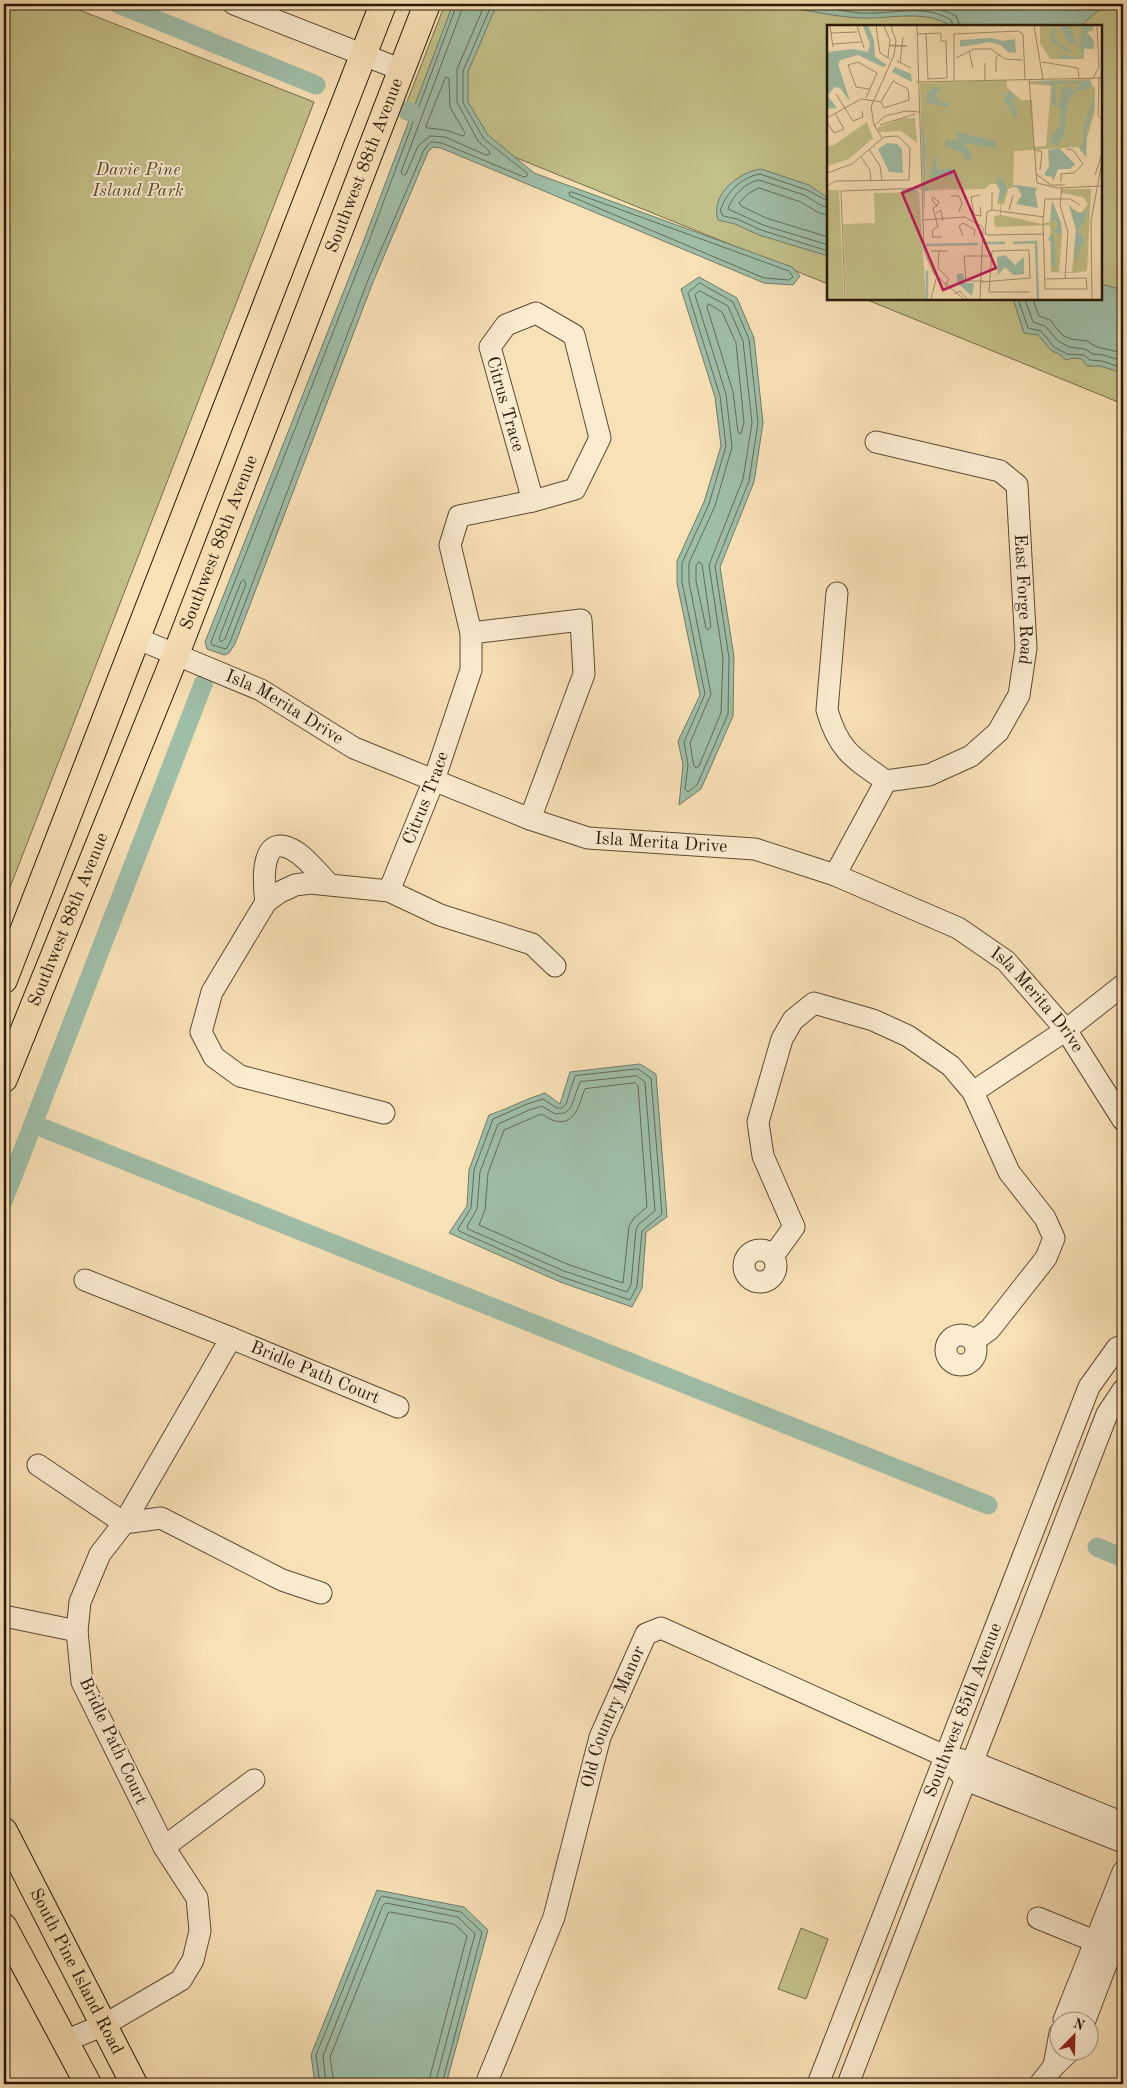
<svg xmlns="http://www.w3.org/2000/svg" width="1127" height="2088" font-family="'Old Standard TT',serif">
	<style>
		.green { fill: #c3c18a; stroke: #746d4a }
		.water { fill: #9fbea8; stroke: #6f7c68 }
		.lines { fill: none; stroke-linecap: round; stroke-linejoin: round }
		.shore { stroke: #626c58; stroke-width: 1 }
		.canal { stroke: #9fbea8; stroke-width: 19 }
		.minor-casing { stroke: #5b4b34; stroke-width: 23 }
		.major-casing { stroke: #261909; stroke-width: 28 }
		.minor { stroke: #fbecd0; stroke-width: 21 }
		.major { stroke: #f9e1b6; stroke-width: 26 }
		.labels { text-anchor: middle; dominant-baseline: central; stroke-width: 4; stroke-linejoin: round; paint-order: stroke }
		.street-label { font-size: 18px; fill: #261909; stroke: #fbecd0 }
		.park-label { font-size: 18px; font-style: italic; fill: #554b30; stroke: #fbecd0 }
		.inset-river { fill: none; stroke: #9fbea8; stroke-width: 2.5 }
		.inset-road { fill: none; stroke: #a59171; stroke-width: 1 }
		.view { fill: #c2185b; fill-opacity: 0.15; stroke: #c2185b; stroke-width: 2.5 }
		.inset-edge { fill: none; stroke: #261909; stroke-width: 2.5 }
	</style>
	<rect width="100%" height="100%" fill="#f9e1b6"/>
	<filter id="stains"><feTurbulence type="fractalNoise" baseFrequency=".004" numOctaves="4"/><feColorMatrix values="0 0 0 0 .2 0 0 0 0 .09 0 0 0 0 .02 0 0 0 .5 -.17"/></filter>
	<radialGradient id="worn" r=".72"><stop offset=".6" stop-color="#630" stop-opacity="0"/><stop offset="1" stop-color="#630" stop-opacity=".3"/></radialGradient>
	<g class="green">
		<polygon points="4,4 64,4 314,102 4,903"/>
		<polygon points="445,4 1123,4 1123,404 865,299 1101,299 1101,26 828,26 828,284 403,112"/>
		<polygon points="801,1928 828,1939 806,1999 778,1989"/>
	</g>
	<g class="water">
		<polygon points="453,4 497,4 468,72 468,102 488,135 534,173 792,267 800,276 793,285 764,283 441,148 433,147 428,152 373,282 235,644 229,653 224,655 207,649 205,642 364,240"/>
		<path d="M769,4H1103L1099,10L1080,26H951C924,9 892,19 861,18C834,17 797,8 769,4Z"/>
		<path d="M761,169L809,185L828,198V256L759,235L735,224L718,220C710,195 738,172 761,169Z"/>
		<polygon points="699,277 737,298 754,338 763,423 754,482 720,567 734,657 733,716 701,789 679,805 683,765 678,741 700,695 677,583 677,561 704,502 721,446 715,397 681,289"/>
		<polygon points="1101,284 1123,290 1123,373 1100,366 1087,366 1082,359 1073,358 1066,360 1059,354 1052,351 1038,335 1024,333 1013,299 1101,299"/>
		<path d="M640,1064L656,1074L667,1217L646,1232L642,1288L632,1307L560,1282L449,1233L467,1206L469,1170L489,1115C508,1109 525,1099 545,1093L560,1104L570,1072Z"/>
		<polygon points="377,1890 464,1907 488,1930 446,2084 315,2084 311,2055"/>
	</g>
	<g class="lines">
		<g class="shore">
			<polyline points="457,4 369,241 211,642 212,645 226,649 230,642 368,280 424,150 431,142 442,143 524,177 527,176 527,173 484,139 463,103 463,71 492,4"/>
			<polyline points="464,4 401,172 403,175 406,174 418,146 430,136 445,137 486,155 490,154 489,151 478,141 457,102 457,69 485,4"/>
			<path d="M802,4C821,7 841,11 860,13C889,15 925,3 951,20L953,26"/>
			<path d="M843,4C877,9 928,0 956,16L960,26"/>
			<polygon points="446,77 449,79 450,107 465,133 463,136 445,130 428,128 426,127"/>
			<polygon points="572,192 789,271 793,277 789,280 764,278 570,196 569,193"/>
			<path d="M828,201L807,190L760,174C741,177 726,193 720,211L723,216L737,219L761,230L828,251"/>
			<path d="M828,207L822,206L804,195L759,180C746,182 732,196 728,209L763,225L828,245"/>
			<polyline points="828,215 819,213 801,202 759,188 749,193 739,203 741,206 766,218 828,237"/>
			<polygon points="700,283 733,302 749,339 758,423 749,481 715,566 729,658 728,714 697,785 688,792 685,789 688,765 684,742 705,694 682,582 682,563 709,504 726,446 720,396 688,293"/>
			<polygon points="700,291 728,306 743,341 752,423 743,479 709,565 723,658 721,713 699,766 696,768 694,766 690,743 711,694 689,582 689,563 715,506 732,447 726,394 695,295"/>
			<polyline points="1018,299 1028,328 1041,331 1054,347 1067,354 1084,355 1090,360 1102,361 1123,368"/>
			<polyline points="1025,299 1033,322 1045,326 1058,341 1069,347 1085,349 1093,354 1103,355 1123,361"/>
			<polyline points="1033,299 1039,316 1050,320 1062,335 1071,339 1087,341 1097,347 1123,353"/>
			<polygon points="709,304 722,312 736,343 744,422 741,434 738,432 733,392 707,307"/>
			<polygon points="699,562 702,564 711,627 708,630 706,628 696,581 696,566"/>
			<polygon points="244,580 246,584 225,639 221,642 219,638 241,582"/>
			<polygon points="638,1069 651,1078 662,1214 642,1231 637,1286 630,1300 562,1277 459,1231 458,1229 471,1208 474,1170 493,1119 527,1104 543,1099 557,1108 562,1108 566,1104 575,1076"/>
			<polygon points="637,1076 645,1082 655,1211 639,1224 636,1229 631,1285 627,1292 564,1271 468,1229 467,1226 477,1209 480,1172 498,1124 529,1110 542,1106 555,1114 565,1113 571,1107 580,1082"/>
			<path d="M635,1083L638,1086L647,1207L634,1218L629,1226L623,1283L567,1264L479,1225L485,1210L488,1173L504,1130L541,1114C546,1116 550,1120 555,1121C577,1126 579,1102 585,1089Z"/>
			<polyline points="320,2084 316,2055 380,1898 382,1896 461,1912 482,1932 442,2084"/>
			<polyline points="326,2084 323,2056 383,1905 386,1903 458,1917 475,1934 435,2084"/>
			<polyline points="334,2084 330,2057 388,1913 390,1912 454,1924 467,1936 428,2084"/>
		</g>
		<g class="canal">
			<polyline points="118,4 316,85"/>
			<polyline points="407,111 411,112"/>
			<polyline points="33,1124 988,1505"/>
			<polyline points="4,1199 204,682"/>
			<polyline points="1097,1547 1123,1558"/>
		</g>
		<g class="minor-casing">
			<g id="minor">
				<polyline points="234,4 402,70"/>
				<polygon points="536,313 574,335 600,438 575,489 533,501 490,347 506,325"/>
				<path id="s1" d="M876,442L1000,471L1017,485L1026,648L1019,695L998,732L971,756L929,775L886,781"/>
				<path d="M837,593L827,710C838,750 854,759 886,781"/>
				<polyline points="471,633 581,620 584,674 530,819"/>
				<path id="s2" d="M136,638L261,690L354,748L530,819L588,838L755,849L835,875L958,928L1006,961L1066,1030L1123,1120"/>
				<polyline points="835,875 886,781"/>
				<path id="s3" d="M389,891L434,780L471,670V633L450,545L459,516L533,501"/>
				<path d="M266,902C263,880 260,827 298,853C309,861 319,874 329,884"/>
				<polyline points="973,1092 1066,1030 1123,985"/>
				<polyline points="384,1113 240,1076 214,1057 201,1032 212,992 266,902 278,893 295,885 310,883 389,891 440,915 532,944 555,966"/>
				<circle cx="760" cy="1266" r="16"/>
				<polyline points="773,1256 794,1227 763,1156 758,1122 782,1039 793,1020 814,1003 873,1020 908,1036 951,1066 973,1092 1009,1172 1045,1218 1054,1238 1046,1258 990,1329 974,1341"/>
				<path id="s4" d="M85,1280L231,1338L398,1407"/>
				<circle cx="961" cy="1350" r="15"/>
				<polyline points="38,1465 124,1523 161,1518 282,1580 321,1593"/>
				<polyline points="4,1616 77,1631"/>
				<polyline points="958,1771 966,1780 1123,1842"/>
				<polyline points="164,1847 254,1780"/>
				<polyline points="1038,1918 1109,1947"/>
				<polyline points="1064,2020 1123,1872"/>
				<polyline points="1085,2020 1123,1920"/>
				<polyline points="65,2041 104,2025 181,1980 193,1960 200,1931 197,1898 164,1847 82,1682 77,1631 80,1602 100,1554 124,1523 231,1338"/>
				<polyline points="1054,2066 1060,2033"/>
				<path id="s5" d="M489,2084L488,2079L554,1917L600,1737L646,1634L661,1628L947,1757L973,1762L1123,1823"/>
				<path id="s6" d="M818,2084L1089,1387L1117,1348L1123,1346"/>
				<polyline points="848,2084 1107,1414 1123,1390"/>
				<polyline points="1040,2084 1054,2066 1071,2050"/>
			</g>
		</g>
		<g class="major-casing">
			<g id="major">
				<polyline points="4,980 383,4"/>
				<path id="s7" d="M4,1079L176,654L427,4"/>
				<path id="s8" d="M4,1831L134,2084"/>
				<polyline points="4,1927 88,2084"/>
			</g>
		</g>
		<use href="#minor" class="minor"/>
		<use href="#major" class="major"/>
	</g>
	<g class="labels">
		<g class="street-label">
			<text stroke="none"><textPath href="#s7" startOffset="982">Southwest 88th Avenue</textPath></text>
			<text transform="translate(505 404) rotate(74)">Citrus Trace</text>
			<text stroke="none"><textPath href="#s7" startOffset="578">Southwest 88th Avenue</textPath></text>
			<text stroke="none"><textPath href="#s1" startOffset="264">East Forge Road</textPath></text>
			<text stroke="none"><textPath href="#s2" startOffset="164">Isla Merita Drive</textPath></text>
			<text stroke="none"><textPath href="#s3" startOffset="100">Citrus Trace</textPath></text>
			<text stroke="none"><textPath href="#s2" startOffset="569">Isla Merita Drive</textPath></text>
			<text stroke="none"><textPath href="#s7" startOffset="172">Southwest 88th Avenue</textPath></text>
			<text stroke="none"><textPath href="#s2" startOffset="989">Isla Merita Drive</textPath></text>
			<text stroke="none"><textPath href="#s4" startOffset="248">Bridle Path Court</textPath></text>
			<text stroke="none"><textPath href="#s6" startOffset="401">Southwest 85th Avenue</textPath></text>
			<text stroke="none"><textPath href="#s5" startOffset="389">Old Country Manor</textPath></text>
			<text transform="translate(113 1741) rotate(65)">Bridle Path Court</text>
			<text stroke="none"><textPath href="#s8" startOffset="158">South Pine Island Road</textPath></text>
		</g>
		<g class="park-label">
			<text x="138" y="170">Davie Pine<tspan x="138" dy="21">Island Park</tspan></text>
		</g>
	</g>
	<g transform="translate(827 25)">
		<rect width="275" height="275" fill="#f9e1b6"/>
		<path d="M213,1H266L267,6L260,7L268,17L267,24H257V34H223L213,18ZM264,54L265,61L268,62V86L257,123L260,132L252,122L187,126L186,162L181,164L177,179H174V190L215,199L229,195L231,201L227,207L235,210L232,247H245L249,204L242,182L254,188L261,179L256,172L235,168V164H264L260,246L247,248L224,247L223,200L168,202L167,191L173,190V179H170L173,165L169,159H163L158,164L96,165L93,58L180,55V62L194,75H205L207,122L219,121L224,61L203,59V56ZM77,93H88L90,118L74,106L52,107L50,103ZM40,97L46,113L22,134L0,141V121L7,120ZM0,165H12L17,274H0ZM92,167L99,274H19L16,199L48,198L47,168Z" fill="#c3c18a"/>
		<path d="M36,1H41L47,15L48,32L60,40L56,42L31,30L14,35L11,39L23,76L13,63L7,62L1,71L10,83L0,84V25L1,27L26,24L41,27L43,19ZM233,1H243L250,19L242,18ZM256,1H265L259,10L265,13L266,24L257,22L256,34H230L237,30L255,34L253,18ZM226,3L230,5L227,12L231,18L246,27L240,28L223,15ZM164,13L176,16L188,14L189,28L181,27L174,20L162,17L133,22V15ZM68,42L84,49L85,57L65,47ZM205,56H264V63L250,66L241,74L236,112L231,121L224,117V112L233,100L234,84L231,81L235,72L234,63L242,61L248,67L254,58L228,59L229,79L225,82V60ZM106,61L113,63L107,72H111L112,77L122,78V82L100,78V66H105ZM266,65L267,81L260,106L259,132L252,123L257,115L256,104L265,77ZM182,66L190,73H184L190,84L189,95L177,75ZM94,87L98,117V162L103,166L118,165L98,166L97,194ZM130,107L167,116L170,123L136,118L144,128L143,135L139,136L134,127L118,121L119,115L131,116ZM60,118L70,119L75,124L76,148L62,147L51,124ZM232,123L248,139L243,144H231L226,157L225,152L217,150L222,141L221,125ZM108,129L110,145L125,143L126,152L119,150L102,155ZM175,153L180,163L175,175L171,176L173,166L169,155ZM189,160L210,163L208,167L211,183L189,179L195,170L190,162H183ZM225,175L234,198L235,210L227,207L231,201L229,195L223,197ZM242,180L250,188L260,186L258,196L251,205L258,216L253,222L250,235L247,234L249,204ZM224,210L227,211L229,242L224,240V217L221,215ZM178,230L188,240L197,232V249L186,250L178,242L171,250L170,232ZM136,248L138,258H147L145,271L130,258V249Z" fill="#9fbea8"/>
		<path class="inset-river" d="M75,166H91M157,218H178M186,218L209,217L211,274M99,220L151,219M100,246V274"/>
		<path class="inset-road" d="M3,1L6,22M30,1L37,23M49,1L53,28L63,34M57,1L63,15L61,32M90,1L97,226L107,249L137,274M207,1L216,54M4,8L30,7M99,8L101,54M90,9L114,8V16H119L120,53L101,54M6,19L34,17M63,20L80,21H63M142,26L146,43M129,33L147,24H164L178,34L195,35M70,36L84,43M215,37L251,43L252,53M73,38L76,12M158,38V55M169,47V33L172,29M272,52L271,91L275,94M266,53L272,42L270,1M202,54L210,158L231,163L275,161M66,56L81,64L82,75L57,83L54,77ZM127,56V9L191,6L196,9L198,54M89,57L275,53M9,69L26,96L36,92L35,86M39,73L50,48L31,37L21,40L29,62L42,64M0,93L34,74L54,77M0,97L7,108L17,104L8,88M53,100L88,89M47,101L58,91L79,86L92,87M55,113L47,100L44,82L67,30L69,16L64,1M42,124L53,141L55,156M208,125L215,127L213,145M34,132L43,145L44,156M0,148L25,139L57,112L71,111L83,123L82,155L9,156L0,161M209,149L224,160H238M268,150L275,129M234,157V149L247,148L256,139L246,125L239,124M235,162L233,180L241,207L238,254M124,171H132L135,178L132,187M106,172L112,177L110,181L105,175ZM110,181L106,183L111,202M165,185L217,192M182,185L186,170M109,188L114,185L116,196M147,190L144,172L153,170M147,190L154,191L153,182M95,195L138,192L156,202M111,202L106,204L105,212H115M163,210L217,209M163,210L158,209L160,187L165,185V167M136,211L132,201L136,198L148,205L147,211M104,226H121M112,226L111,243L122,254L118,262M165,226L162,267H203M218,254L259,253L260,264H218L216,196L218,174H243L253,180M157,256H139L137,231H165M154,257L203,253L202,225L165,226M127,269L133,266L140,274M18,274L14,166L95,163M104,274L109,254M153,274L156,203M265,274L264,196L275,136"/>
		<path class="view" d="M127,146L169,243L116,265L75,168Z"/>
		<rect width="275" height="275" class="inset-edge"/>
	</g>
	<rect width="1127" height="2088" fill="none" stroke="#f9e1b6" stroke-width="20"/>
	<rect x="5" y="5" width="1117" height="2078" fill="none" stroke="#261909" stroke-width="2.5"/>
	<rect x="10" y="10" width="1107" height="2068" fill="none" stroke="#261909"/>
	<g transform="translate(1074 2036) rotate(23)"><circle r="24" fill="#fbecd0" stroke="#a69880"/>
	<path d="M0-4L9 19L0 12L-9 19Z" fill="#8f2418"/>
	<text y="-8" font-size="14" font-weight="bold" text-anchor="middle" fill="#261909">N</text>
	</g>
	<rect width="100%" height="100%" filter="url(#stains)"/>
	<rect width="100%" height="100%" fill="url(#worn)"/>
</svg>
